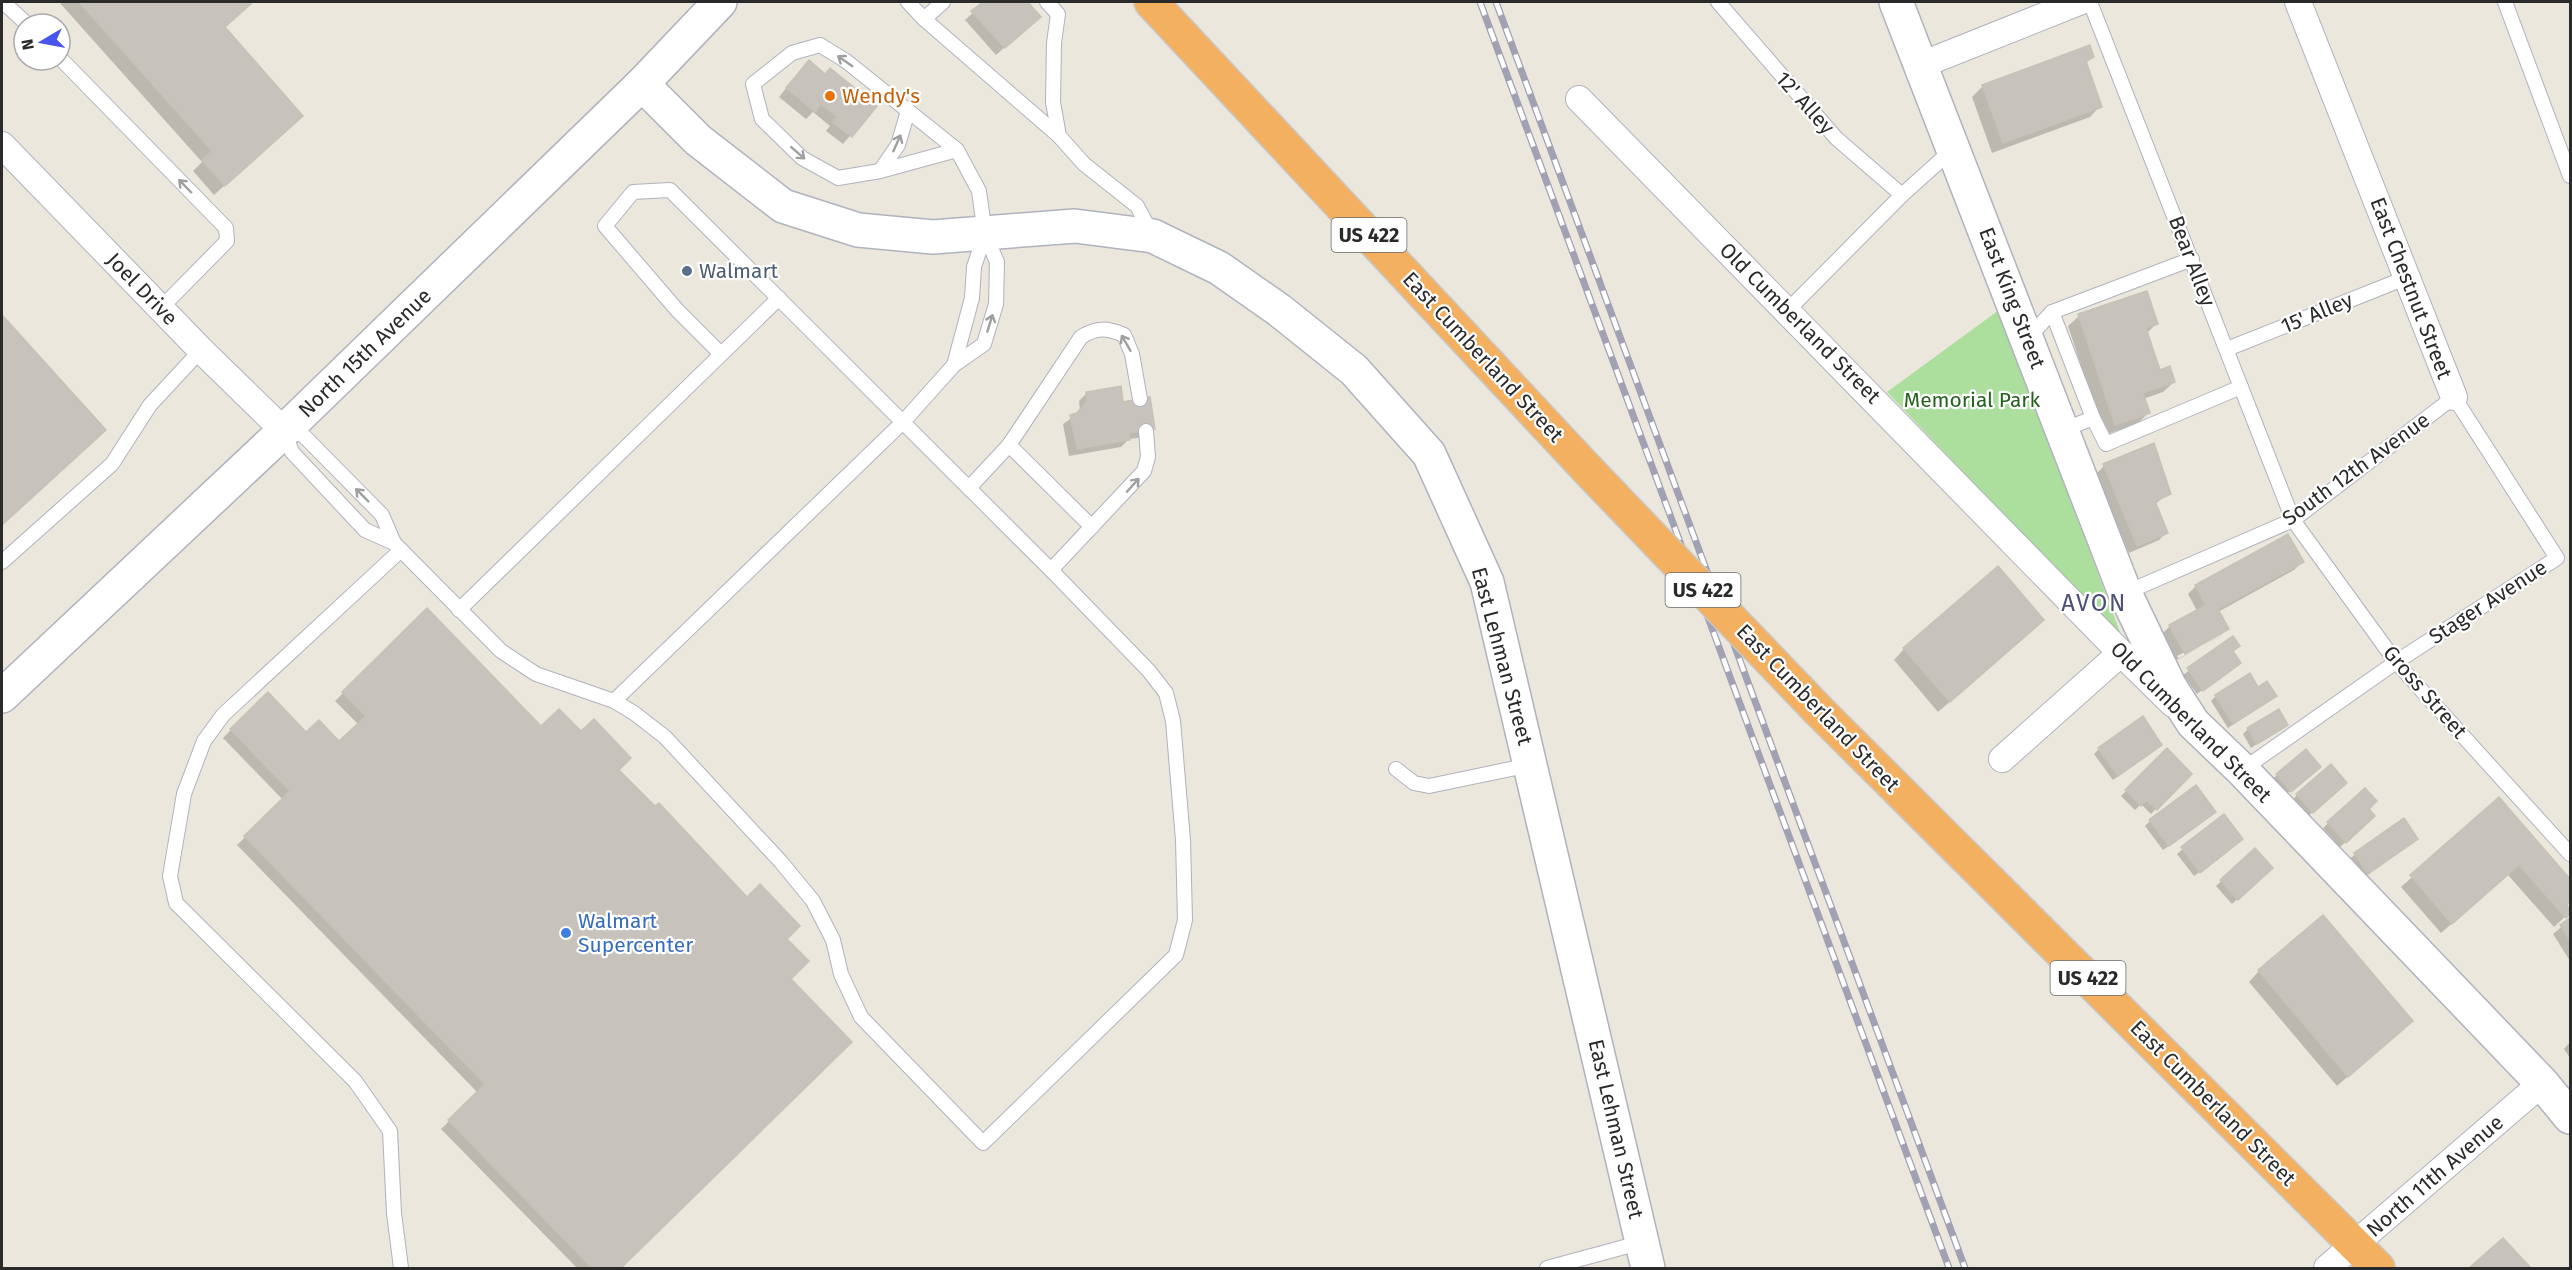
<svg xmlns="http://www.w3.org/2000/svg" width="2572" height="1270" font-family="'Fira Sans',sans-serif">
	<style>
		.green { fill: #acde9d }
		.shadow { fill: #0003; fill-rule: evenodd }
		.building { fill: #c7c3bc; stroke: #c6c2b7; stroke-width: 1.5 }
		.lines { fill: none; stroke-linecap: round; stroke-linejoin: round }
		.lane-casing { stroke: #b0b2bd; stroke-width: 16 }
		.street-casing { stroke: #b0b2bd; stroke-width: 28 }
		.secondary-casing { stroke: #b0b2bd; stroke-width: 36 }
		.highway-casing { stroke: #c8c8c8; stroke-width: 36 }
		.lane { stroke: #fff; stroke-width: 14 }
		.street { stroke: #fff; stroke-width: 26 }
		.secondary { stroke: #fff; stroke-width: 33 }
		.highway { stroke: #f3b061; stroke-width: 33 }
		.rail-casing { stroke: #a0a1b3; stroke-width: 7 }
		.rail { stroke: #fff; stroke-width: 4.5; stroke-dasharray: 14; stroke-linecap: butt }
		.highway-bridge-casing { stroke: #c8c8c8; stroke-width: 36; stroke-linecap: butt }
		.highway-bridge { stroke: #f3b061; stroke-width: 33 }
		.oneway { stroke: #9f9f9f }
		.food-dot { fill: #e8710a; stroke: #fff; stroke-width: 2 }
		.service-dot { fill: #5c6f8a; stroke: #fff; stroke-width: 2 }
		.shop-dot { fill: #3f7fe0; stroke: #fff; stroke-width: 2 }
		.labels { text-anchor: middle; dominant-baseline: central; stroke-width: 4.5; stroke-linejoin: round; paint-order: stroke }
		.shield { fill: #fff; stroke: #6a6a6a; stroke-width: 1.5 }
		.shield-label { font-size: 20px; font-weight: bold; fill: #2a2a2a }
		.food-label { font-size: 21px; fill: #c56008; stroke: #fff; text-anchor: start }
		.street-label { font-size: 21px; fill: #2a2a2a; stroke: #fff }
		.service-label { font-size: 21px; fill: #4e5e75; stroke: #fff; text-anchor: start }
		.park-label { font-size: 21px; fill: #26621f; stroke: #fff }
		.shop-label { font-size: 21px; fill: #366cbe; stroke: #fff; text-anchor: start }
		.quarter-label { font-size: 24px; letter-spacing: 1.5px; fill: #4e5177; stroke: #fff }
	</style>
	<rect width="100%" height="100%" fill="#ebe7dd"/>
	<polygon class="green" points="1999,310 2123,640 1887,392"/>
	<g class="shadow">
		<polygon points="59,2 252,2 223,27 291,126 214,195 193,171 202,162"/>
		<polygon points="985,2 1026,2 1039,17 996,55 965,20"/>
		<polygon points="2092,57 2085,64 2100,106 2090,117 1992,153 1972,97 1983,86"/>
		<polygon points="801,70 825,75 875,106 843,144 826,131 830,126 813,112 806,119 779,97"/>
		<polygon points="2079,316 2156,324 2146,334 2159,371 2174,382 2163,392 2143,399 2148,413 2137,424 2104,435 2068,326"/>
		<polygon points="3,318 93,440 2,524 2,319"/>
		<polygon points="1087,393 1122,404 1154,429 1146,437 1129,439 1121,447 1069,456 1063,424 1076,415 1080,410 1079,401"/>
		<polygon points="2153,445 2170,493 2155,504 2167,532 2159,540 2129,553 2096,474 2104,466"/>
		<path d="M2302,562L2294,570L2218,612L2227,629L2219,637L2176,660L2162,634L2170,626L2197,611L2188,594L2196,586ZM2220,633V636L2179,659L2177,656Z"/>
		<polygon points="427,610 541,728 618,770 785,939 789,979 850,1042 619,1268 577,1268 441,1129 478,1093 237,845 283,800 223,738 267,694 306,734 339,744 359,725 335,701"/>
		<polygon points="2031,631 1938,712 1894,660 1904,649"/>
		<polygon points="2232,638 2232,652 2239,663 2197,694 2183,675"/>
		<polygon points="2258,689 2275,696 2228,728 2211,701 2216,696"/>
		<polygon points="2286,724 2251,748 2243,734 2248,729"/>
		<polygon points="2099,749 2156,749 2113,780 2094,754"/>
		<polygon points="2167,751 2190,774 2151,814 2141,804 2135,810 2121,796"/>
		<polygon points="2314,771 2285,795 2272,780 2277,775"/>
		<polygon points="2341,788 2307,817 2292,800 2297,795"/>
		<polygon points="2365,790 2367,809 2373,816 2340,847 2323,828"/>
		<polygon points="2499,799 2570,881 2570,900 2565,904 2570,912 2554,927 2508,875 2441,933 2401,887"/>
		<polygon points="2223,816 2236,844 2194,876 2177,854"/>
		<polygon points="2209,817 2163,850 2145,826 2150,821"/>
		<polygon points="2416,839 2363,878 2350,859 2355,854"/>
		<polygon points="2255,850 2271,868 2232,904 2216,886"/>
		<polygon points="2570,920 2570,961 2553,934"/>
		<polygon points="2259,971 2411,1021 2337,1086 2249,982"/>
		<polygon points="2570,1042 2570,1058 2564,1049"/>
		<polygon points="2503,1240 2529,1268 2471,1268"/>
	</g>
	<g class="building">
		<polygon points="79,2 253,2 225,27 303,116 225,186 202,160 212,151"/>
		<polygon points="983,2 1028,2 1041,17 1005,48 971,11"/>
		<polygon points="2090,45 2094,57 2086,61 2102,107 2003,143 1982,85"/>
		<polygon points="809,60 825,74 830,68 877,106 852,137 832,122 837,117 821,104 815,112 786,88"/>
		<polygon points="2147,291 2158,324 2146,328 2160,370 2170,366 2175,382 2143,393 2150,413 2115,425 2078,314"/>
		<polygon points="3,316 106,430 2,525 2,317"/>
		<polygon points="1121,386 1123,402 1150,397 1155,429 1129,433 1130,440 1077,449 1070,415 1077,413 1087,401 1086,392"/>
		<polygon points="2154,443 2171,494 2155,501 2168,533 2137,546 2103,464"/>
		<polygon points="2288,534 2304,562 2218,609 2229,629 2185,654 2169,625 2206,605 2195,585"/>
		<polygon points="1998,566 2044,620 1950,702 1903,648"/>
		<polygon points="427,608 541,726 559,709 581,731 594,719 631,758 619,770 655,806 659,803 747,897 760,884 800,926 787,939 809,961 791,979 852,1042 621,1268 592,1268 448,1120 485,1084 244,836 290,791 230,729 268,692 306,732 319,720 339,741 366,716 342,692"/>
		<polygon points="2233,636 2240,646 2233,651 2241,663 2203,691 2187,668"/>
		<polygon points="2250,673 2258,687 2267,681 2277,696 2233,724 2215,695"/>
		<polygon points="2279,709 2288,725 2257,744 2247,728"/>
		<polygon points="2143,716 2162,745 2118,776 2098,748"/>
		<polygon points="2167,748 2192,774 2157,810 2147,800 2141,806 2125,790"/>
		<polygon points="2306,749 2321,767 2291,792 2276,774"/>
		<polygon points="2331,764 2347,783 2313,813 2296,794"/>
		<polygon points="2196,785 2216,812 2169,846 2149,820"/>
		<polygon points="2365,788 2377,801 2369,809 2375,816 2346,843 2327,822"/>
		<polygon points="2499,797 2570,879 2570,901 2567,904 2570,914 2566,918 2519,865 2452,924 2410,875"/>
		<polygon points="2224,814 2243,839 2200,873 2181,847"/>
		<polygon points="2404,818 2418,839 2368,874 2354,853"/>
		<polygon points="2255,848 2273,868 2238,900 2220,880"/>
		<polygon points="2323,915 2413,1021 2348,1077 2258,970"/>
		<polygon points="2570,918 2570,941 2560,925"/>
		<polygon points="2503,1238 2531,1268 2469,1268"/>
	</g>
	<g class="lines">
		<g class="lane-casing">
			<g id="lane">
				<polyline points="3,2 27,24"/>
				<polyline points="908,2 924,19 943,2"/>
				<polyline points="1047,2 1058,14 1054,43 1053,102 1059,136 1084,164 1137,206 1152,234"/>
				<polyline points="1718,2 1836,138 1902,195"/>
				<polyline points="2090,2 2293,520 2396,662 2570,854"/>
				<polyline points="2505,2 2570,176"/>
				<polyline points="924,19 1059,136"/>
				<polyline points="60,58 226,228 227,241 161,308"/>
				<polyline points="880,171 898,145 908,111"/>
				<polyline points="1788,310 1902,195 1952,150"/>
				<polyline points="2052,312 2192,259"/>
				<polyline points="2028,338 2052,312 2093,418 2063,430"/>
				<polyline points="2227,349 2408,277"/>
				<polyline points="954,365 972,298 974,267 985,234"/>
				<polyline points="2093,418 2106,444 2241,387"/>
				<polyline points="284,431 292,452 365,530 394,543 501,651 536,674 614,701 634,713 665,737 781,862 813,901 833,940 841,974 861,1017 983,1143 1176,955 1185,920 1183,840 1173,721 1166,693 1149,671 1051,570 670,190 633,192 605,226 677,310 721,354"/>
				<polyline points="286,431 303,435 382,515 394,543"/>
				<polyline points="1009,445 1092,527"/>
				<path d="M969,488L1009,445L1081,337C1097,327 1107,328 1124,335L1132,354L1140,399"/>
				<polyline points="2,562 112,464 150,405 201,350"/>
				<polyline points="1051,570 1144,471 1148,457 1146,431"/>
				<polyline points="2125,593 2293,520 2454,397 2557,558 2396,662 2242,770"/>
				<polyline points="459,610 779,298"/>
				<polyline points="614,701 903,422 954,365 984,344 996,304 997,262 985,234 979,191 957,150 846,61 820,45 792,53 753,84 762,119 802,158 838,178 880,171 957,150"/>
				<polyline points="1396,769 1414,783 1429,786 1530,765"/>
				<polyline points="401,1268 394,1213 390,1131 355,1081 176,903 170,876 184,794 204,741 223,715 401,550"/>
				<polyline points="1547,1268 1643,1242"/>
			</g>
		</g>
		<g class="street-casing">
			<g id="street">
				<polyline points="2298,2 2454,397"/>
				<polyline points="1921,65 2079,2"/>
				<polyline points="1579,99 2121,653 2173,704"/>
				<polyline points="2,145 201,350 284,431"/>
				<polyline points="2002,759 2121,653"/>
				<polyline points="2327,1268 2542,1083"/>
			</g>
		</g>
		<g class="secondary-casing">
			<g id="secondary">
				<polyline points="1896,2 2125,593 2170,687 2193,723 2242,770 2542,1083 2570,1117"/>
				<polyline points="642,84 698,140 783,206 858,230 933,237 1075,226 1153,236 1219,268 1279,310 1354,370 1429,454 1487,582 1648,1268"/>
				<polyline points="2,696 284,431 642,84 720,2"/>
			</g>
		</g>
		<g class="highway-casing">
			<g id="highway">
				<polyline points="1151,2 1587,469"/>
				<polyline points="1819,711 2378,1268"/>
			</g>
		</g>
		<use href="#lane" class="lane"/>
		<use href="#street" class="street"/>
		<use href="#secondary" class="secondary"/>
		<use href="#highway" class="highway"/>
		<g class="rail-casing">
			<g id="rail">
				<polyline points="1480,2 1949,1268"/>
				<polyline points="1496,2 1965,1268"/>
			</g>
		</g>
		<use href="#rail" class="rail"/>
		<g class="highway-bridge-casing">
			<polyline id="highway-bridge" points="1587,469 1819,711"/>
		</g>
		<use href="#highway-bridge" class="highway-bridge"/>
	</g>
	<defs><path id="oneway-shaft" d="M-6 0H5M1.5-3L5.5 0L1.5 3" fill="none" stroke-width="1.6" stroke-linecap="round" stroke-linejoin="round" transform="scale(1.5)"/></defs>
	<g class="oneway">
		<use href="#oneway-shaft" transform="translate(845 61) rotate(-145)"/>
		<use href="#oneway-shaft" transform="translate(897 143) rotate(-66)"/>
		<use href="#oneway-shaft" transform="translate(798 153) rotate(41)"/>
		<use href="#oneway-shaft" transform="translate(185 186) rotate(-134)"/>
		<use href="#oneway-shaft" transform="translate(990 323) rotate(-73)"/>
		<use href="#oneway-shaft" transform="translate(1126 343) rotate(-120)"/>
		<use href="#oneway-shaft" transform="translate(1133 485) rotate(-48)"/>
		<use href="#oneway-shaft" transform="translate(362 495) rotate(-135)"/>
	</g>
	<circle class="food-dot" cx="830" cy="96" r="6"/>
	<circle class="service-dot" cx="687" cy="271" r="6"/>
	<circle class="shop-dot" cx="566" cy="933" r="6"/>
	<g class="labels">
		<g class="shield">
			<rect x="1331.5" y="218" width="75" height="34" rx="4.5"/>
			<rect x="1665.5" y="573" width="75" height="34" rx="4.5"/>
			<rect x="2050.5" y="961" width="75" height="34" rx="4.5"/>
		</g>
		<g class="shield-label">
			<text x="1369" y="235">US 422</text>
			<text x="1703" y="590">US 422</text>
			<text x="2088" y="978">US 422</text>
		</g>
		<g class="food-label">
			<text x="842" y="96">Wendy's</text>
		</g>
		<g class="street-label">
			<text transform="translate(1805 103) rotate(48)">12' Alley</text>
			<text transform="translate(2192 261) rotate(69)">Bear Alley</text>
			<text transform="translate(2411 288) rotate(69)">East Chestnut Street</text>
			<text transform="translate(142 289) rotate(46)">Joel Drive</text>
			<text transform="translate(2012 298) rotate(69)">East King Street</text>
			<text transform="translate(2317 313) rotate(-22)">15' Alley</text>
			<text transform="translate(1800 323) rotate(45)">Old Cumberland Street</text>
			<text transform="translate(365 353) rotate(-44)">North 15th Avenue</text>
			<text transform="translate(1483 357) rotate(47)">East Cumberland Street</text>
			<text transform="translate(2356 469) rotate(-36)">South 12th Avenue</text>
			<text transform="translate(2488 602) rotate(-33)">Stager Avenue</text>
			<text transform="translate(1502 656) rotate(75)">East Lehman Street</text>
			<text transform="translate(2425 692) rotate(49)">Gross Street</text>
			<text transform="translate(1818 708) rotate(46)">East Cumberland Street</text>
			<text transform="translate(2191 722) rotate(45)">Old Cumberland Street</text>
			<text transform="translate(2213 1103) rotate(45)">East Cumberland Street</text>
			<text transform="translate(1616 1129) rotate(77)">East Lehman Street</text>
			<text transform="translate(2435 1176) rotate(-41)">North 11th Avenue</text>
		</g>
		<g class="service-label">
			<text x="699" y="271">Walmart</text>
		</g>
		<g class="park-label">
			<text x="1972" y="400">Memorial Park</text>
		</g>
		<g class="shop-label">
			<text x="578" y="921">Walmart<tspan x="578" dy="24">Supercenter</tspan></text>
		</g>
		<g class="quarter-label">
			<text x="2094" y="603">AVON</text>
		</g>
	</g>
	<rect width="2572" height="1270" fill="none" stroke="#2a2a2a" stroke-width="6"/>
	<g transform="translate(42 42) rotate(260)"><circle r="28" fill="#ffffff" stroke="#aaaaaa" stroke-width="1.5"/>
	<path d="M0-4.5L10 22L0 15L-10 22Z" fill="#4855ed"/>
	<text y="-9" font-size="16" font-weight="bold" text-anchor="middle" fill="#2a2a2a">N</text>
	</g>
</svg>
